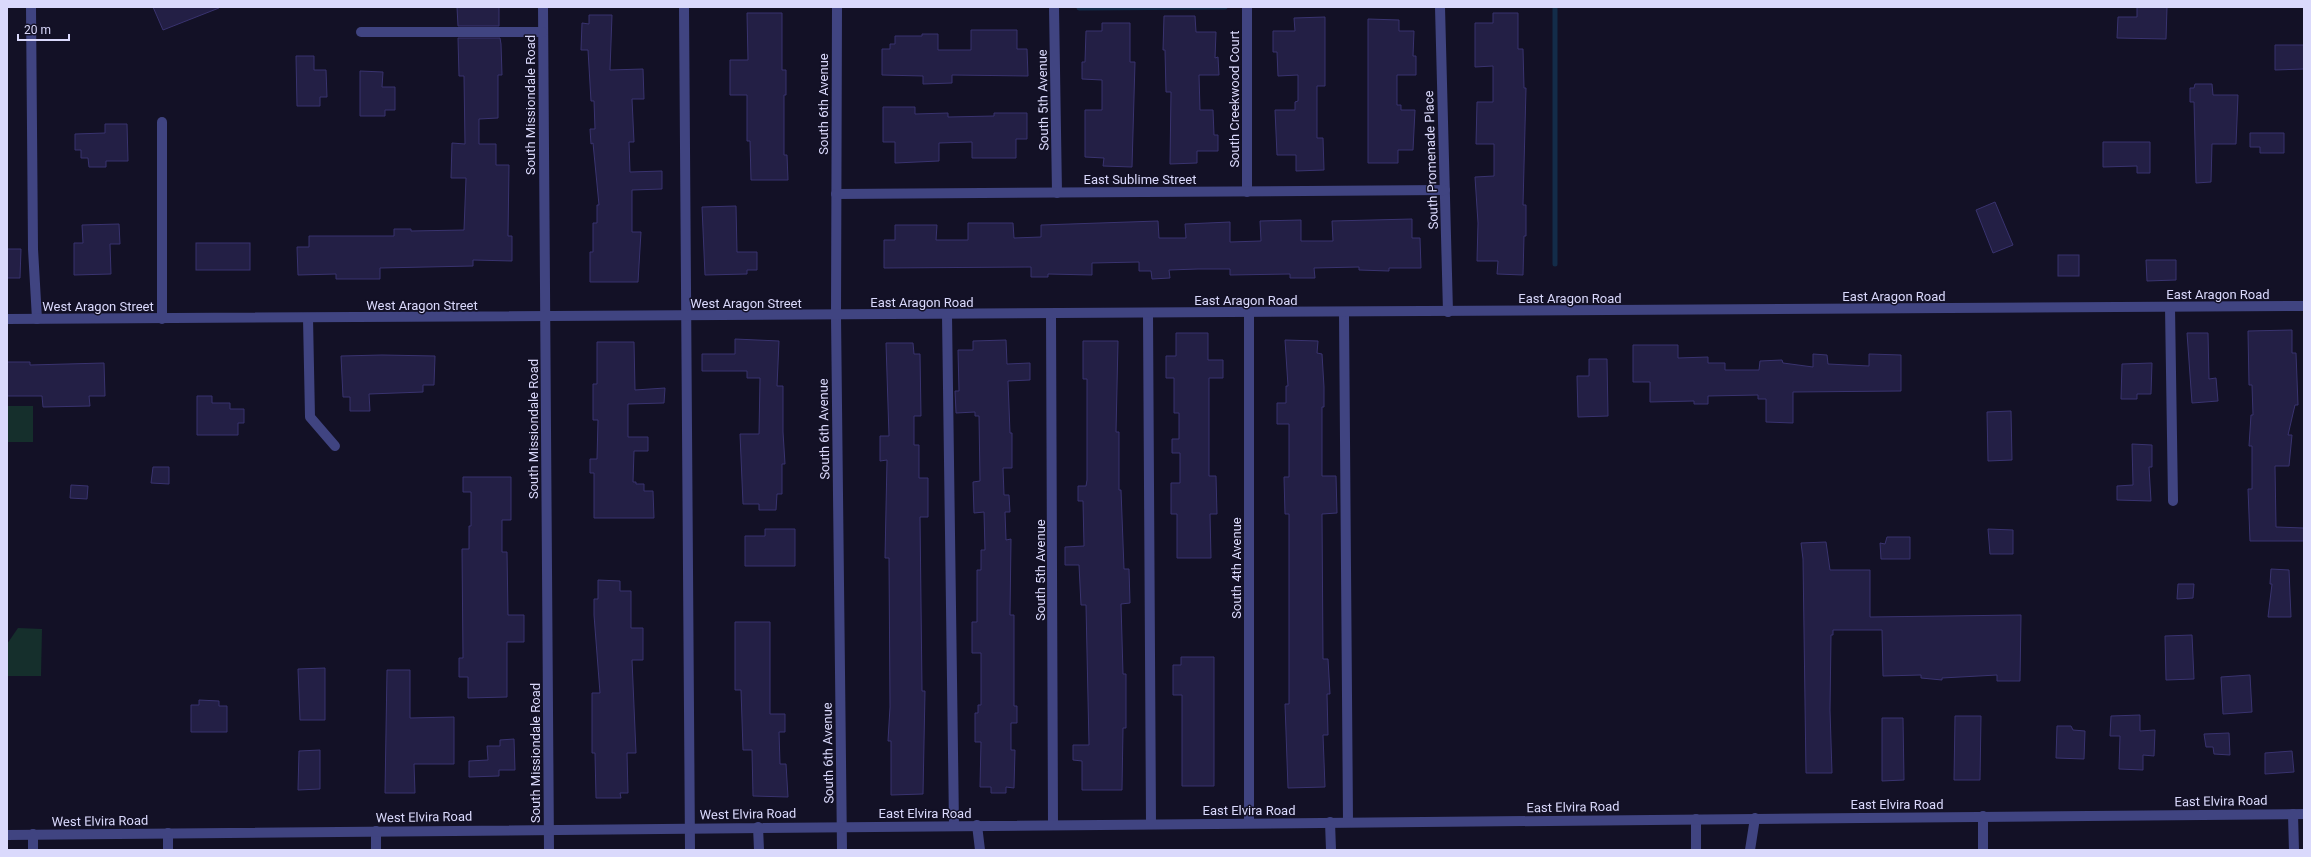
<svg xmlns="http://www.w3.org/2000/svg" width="2311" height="857" font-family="Roboto,sans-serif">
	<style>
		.green { fill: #152f2c }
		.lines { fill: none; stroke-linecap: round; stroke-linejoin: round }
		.stream { stroke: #132c49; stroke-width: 5 }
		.building { fill: #231f45; stroke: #39336f }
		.minor { stroke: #404481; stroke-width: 10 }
		.labels { text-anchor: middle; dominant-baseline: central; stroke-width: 3; stroke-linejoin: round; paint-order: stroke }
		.street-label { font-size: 13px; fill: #dad9fc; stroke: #131126 }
	</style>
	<rect width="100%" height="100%" fill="#131126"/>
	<g class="green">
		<rect x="7" y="406" width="26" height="36"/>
		<polygon points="18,628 42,629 41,676 7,676 7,644"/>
	</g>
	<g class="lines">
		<g class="stream">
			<polyline points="1555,7 1555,264"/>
			<polyline points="1079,8 1225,7"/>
		</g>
	</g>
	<g class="building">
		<polygon points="153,7 219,7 219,8 163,30"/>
		<polygon points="457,7 499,7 499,26 458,26"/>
		<polygon points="2137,7 2167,7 2166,39 2117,38 2118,17 2137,17"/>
		<polygon points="747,13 782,13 782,70 786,70 786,95 784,95 784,155 787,155 788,180 751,180 750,141 747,141 747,95 730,95 730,60 748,60"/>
		<polygon points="1493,13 1518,13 1518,49 1523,49 1524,88 1526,88 1523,205 1526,205 1526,236 1524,236 1523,275 1497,274 1498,261 1477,261 1478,223 1475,177 1494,176 1494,144 1476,144 1477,102 1493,102 1493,66 1475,67 1475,23 1493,23"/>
		<polygon points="589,15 612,15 610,70 643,69 644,99 632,99 634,142 629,142 630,172 662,171 662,189 632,190 632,232 641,232 638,282 590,282 590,252 593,252 593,223 597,223 597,205 599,205 593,143 591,144 590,129 595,129 594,101 591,101 588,50 581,50 582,23 589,24"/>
		<polygon points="1164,16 1195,16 1196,32 1216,32 1215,58 1218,57 1219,75 1199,75 1200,110 1213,110 1214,135 1218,135 1218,151 1197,151 1197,163 1170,164 1171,92 1166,92 1165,50 1163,50"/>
		<polygon points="1325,17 1325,86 1317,86 1317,138 1323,138 1324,170 1296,171 1296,155 1277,155 1275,110 1295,110 1295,102 1298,101 1298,75 1278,76 1277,52 1273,52 1273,31 1295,31 1294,18"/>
		<polygon points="1368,19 1399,20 1399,31 1414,31 1413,56 1416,56 1416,75 1397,75 1397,105 1401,105 1401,110 1415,110 1413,150 1398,150 1398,163 1368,163"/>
		<polygon points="1102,23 1130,23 1130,62 1135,62 1132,167 1103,166 1104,158 1085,157 1085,110 1102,110 1102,80 1082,79 1082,62 1085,62 1086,31 1102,31"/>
		<polygon points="971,30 1017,30 1017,49 1027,49 1028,76 952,75 952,83 923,84 923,76 882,75 882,49 890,49 890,44 895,44 895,36 922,36 922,34 938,34 938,50 971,50"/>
		<polygon points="458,38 500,38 501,44 502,75 498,75 498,118 479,119 479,144 496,144 496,165 509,165 508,236 512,236 512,261 473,260 473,266 380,268 380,279 336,279 336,274 298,275 297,247 309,247 309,236 394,236 394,229 411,229 411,231 464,230 466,178 451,178 452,143 465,144 464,76 459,76"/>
		<polygon points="2275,45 2304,45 2304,69 2275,70"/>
		<polygon points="296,56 314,56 314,70 326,70 327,97 320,97 320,106 297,106"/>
		<polygon points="360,71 383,72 382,87 395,87 395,110 385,110 385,116 360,116"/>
		<polygon points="2195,84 2212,84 2213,95 2238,95 2236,144 2212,144 2211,182 2196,183 2194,102 2190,102 2190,88 2194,88"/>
		<polygon points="883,107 915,107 915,114 948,113 948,117 994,116 994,113 1027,113 1027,139 1016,139 1016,158 972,158 972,142 939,143 939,161 895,163 895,142 883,142"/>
		<polygon points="105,124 127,124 128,161 106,161 106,167 89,167 88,158 81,158 81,150 75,150 75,134 105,133"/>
		<polygon points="2250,133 2284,133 2284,153 2260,153 2260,147 2250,147"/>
		<polygon points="2103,142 2150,142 2150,173 2137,173 2137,166 2103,167"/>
		<polygon points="1995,202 2013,245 1993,253 1976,210"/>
		<polygon points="736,206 737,252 757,252 757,270 747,270 747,274 705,275 702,207"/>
		<polygon points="1412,219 1412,238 1420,238 1421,268 1389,268 1389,271 1359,270 1359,267 1314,268 1315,278 1290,278 1290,274 1230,275 1230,269 1198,269 1169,270 1170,278 1152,279 1151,271 1139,271 1139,262 1092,263 1092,275 1048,274 1048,277 1031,277 1031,267 884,268 884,240 895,240 895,225 937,225 936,240 968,240 968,223 1013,223 1014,238 1041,237 1041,225 1158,221 1159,238 1186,238 1185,224 1230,222 1230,242 1261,241 1260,221 1301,220 1301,241 1333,241 1332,221"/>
		<polygon points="119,224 120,244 110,244 111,274 74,275 74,243 83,243 82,225"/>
		<rect x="196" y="243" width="54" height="27"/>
		<polygon points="7,249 21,249 20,278 7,278"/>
		<rect x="2058" y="255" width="21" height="21"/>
		<polygon points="2146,260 2176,260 2176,280 2147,281"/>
		<polygon points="2292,330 2292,353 2296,353 2298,405 2295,405 2288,435 2292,435 2289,466 2275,466 2276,527 2304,528 2304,541 2250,541 2248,489 2252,489 2252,446 2249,446 2251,415 2253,415 2252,385 2249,385 2248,331"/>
		<polygon points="1176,333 1208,333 1208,360 1223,360 1223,378 1209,378 1209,476 1216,476 1217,514 1210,514 1211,558 1177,558 1177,514 1171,514 1171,483 1180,483 1180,453 1172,453 1172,439 1179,439 1179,413 1174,413 1174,378 1166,378 1166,356 1176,356"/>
		<polygon points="2187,333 2208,333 2209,379 2216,378 2218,401 2192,403"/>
		<polygon points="735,339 779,341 777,386 783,386 783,432 785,464 782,464 782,494 777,494 776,510 759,510 759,504 743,504 740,434 759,434 760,378 747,378 747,371 702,371 702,354 735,354"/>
		<polygon points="1006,340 1007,364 1030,363 1030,380 1008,381 1010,433 1012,433 1012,468 1003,468 1004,495 1009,495 1010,512 1005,512 1006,540 1011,539 1010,615 1014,615 1014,706 1017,706 1017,723 1011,723 1011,750 1015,750 1014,788 1006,787 1006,793 991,793 991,787 980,787 981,742 975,742 975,713 978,713 978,705 981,705 981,653 972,653 972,622 977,622 977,570 981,570 981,550 985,550 984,512 974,513 973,482 980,481 979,416 975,416 975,412 956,413 955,391 959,391 958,350 973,350 973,341"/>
		<polygon points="1285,340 1318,341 1317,353 1322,354 1324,387 1324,407 1322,407 1322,476 1336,476 1337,513 1322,514 1323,659 1328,659 1330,694 1327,694 1328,735 1323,735 1325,787 1288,788 1285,704 1289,704 1289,514 1285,514 1284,477 1289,477 1289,424 1277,424 1277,403 1286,403 1286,386 1288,386"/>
		<polygon points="1083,341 1118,341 1116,432 1119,432 1119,490 1121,490 1124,569 1129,569 1130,603 1121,604 1123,674 1126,674 1126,728 1123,728 1122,790 1082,790 1082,761 1073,760 1073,745 1089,745 1086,605 1081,605 1079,565 1065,565 1065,547 1084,546 1083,501 1078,501 1078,486 1086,486 1087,480 1087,379 1083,379"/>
		<polygon points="597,342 634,342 635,390 665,388 664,403 628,404 628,437 648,437 648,451 634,451 633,482 636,482 636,484 644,484 644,491 653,491 654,518 594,518 594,473 590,473 590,459 597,459 598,420 593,420 593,384 597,384"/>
		<polygon points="886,343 913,343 914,354 920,354 921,416 914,416 914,445 919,445 919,478 928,478 928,517 920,517 922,691 925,691 923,794 891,795 891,741 888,741 890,707 889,558 885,558 887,460 880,461 880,436 889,436"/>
		<polygon points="1633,345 1678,345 1678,358 1708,357 1708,363 1725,363 1725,370 1759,370 1760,361 1782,360 1783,363 1813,367 1813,354 1827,355 1828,364 1869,366 1869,354 1901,355 1901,391 1793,392 1793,423 1766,422 1766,399 1758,399 1758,395 1708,396 1708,404 1694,404 1694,401 1650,402 1650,382 1633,382"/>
		<polygon points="382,355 435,356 434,385 423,385 423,392 369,394 370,411 350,411 350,397 343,397 341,356"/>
		<polygon points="1589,359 1607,359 1608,416 1578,417 1577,376 1589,376"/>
		<polygon points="7,362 30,362 30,365 104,363 105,396 89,396 90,406 43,407 42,396 7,396"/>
		<polygon points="2152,363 2151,394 2137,394 2137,399 2121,399 2122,364"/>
		<polygon points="197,396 212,396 212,403 230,403 230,409 244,409 244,423 238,423 238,435 197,435"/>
		<polygon points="2011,411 2012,460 1988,461 1987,412"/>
		<polygon points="2132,444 2152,445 2152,467 2149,467 2151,501 2117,500 2117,486 2133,485"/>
		<polygon points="153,467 169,467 169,484 151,483"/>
		<polygon points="463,477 511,477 511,520 502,520 502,552 507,552 508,615 524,615 524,642 507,642 507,697 468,698 468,677 459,677 459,658 463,658 462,549 469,549 469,526 471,526 471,492 463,492"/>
		<polygon points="71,485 88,486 87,499 70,498"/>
		<polygon points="765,529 795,529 795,566 745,566 745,536 765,536"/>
		<polygon points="1988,529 2013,530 2013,554 1990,554"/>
		<polygon points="1887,537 1910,537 1910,559 1881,559 1880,543 1885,544"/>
		<polygon points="1826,542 1830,570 1870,570 1870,617 2021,615 2020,681 1997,681 1997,675 1942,678 1942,680 1921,678 1921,675 1883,676 1882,630 1833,630 1833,635 1831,635 1830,710 1832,773 1806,773 1803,559 1801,543"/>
		<polygon points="2271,569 2289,570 2291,617 2268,617 2272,584 2270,584"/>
		<polygon points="598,580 620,581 620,591 631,591 631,628 643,628 643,660 632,660 636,753 627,753 628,793 620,793 621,798 596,798 595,753 592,753 592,693 600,693 594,615 594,599 598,599"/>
		<polygon points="2178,584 2194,584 2193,598 2177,599"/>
		<polygon points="735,622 770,622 770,714 785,714 785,732 779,732 780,764 786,764 788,797 753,796 752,750 743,750 741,690 735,690"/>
		<polygon points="2192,635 2194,679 2166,680 2165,636"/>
		<polygon points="1181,657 1214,657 1214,786 1182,786 1182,695 1173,695 1173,665 1181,665"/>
		<polygon points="325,668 325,720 300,720 298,669"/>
		<polygon points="387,670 410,670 410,718 454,717 454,764 414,764 415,793 385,793"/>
		<polygon points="2250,675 2252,712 2223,714 2221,677"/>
		<polygon points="199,700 219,701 219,706 227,706 227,732 191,732 191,705 199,705"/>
		<polygon points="2140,715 2140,731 2155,730 2154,756 2143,755 2143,770 2119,769 2120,736 2110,736 2111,716"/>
		<polygon points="1955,716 1981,716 1980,780 1954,780"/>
		<polygon points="1882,718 1903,718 1904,780 1882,781"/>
		<polygon points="2057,726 2071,726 2073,730 2085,731 2084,759 2056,758"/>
		<polygon points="2229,733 2230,755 2214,754 2213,747 2206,747 2204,734"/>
		<polygon points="514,739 515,770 499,770 499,776 469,777 469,761 488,760 487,746 500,746 500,740"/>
		<polygon points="320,750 320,789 298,790 299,751"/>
		<polygon points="2292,751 2294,772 2265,774 2265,753"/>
	</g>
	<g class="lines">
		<g class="minor">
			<polyline points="31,7 33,249 37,319"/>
			<polyline points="543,7 549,850"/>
			<polyline points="684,7 690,850"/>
			<polyline points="837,7 836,316 842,850"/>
			<polyline points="1054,7 1057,193"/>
			<polyline points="1247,7 1247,192"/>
			<polyline points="1440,7 1448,312"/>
			<polyline points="361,32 543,32"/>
			<polyline points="836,194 1445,190"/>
			<polyline points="2170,307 2173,501"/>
			<polyline points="1344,313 1348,822"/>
			<polyline points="1148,314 1151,824"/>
			<polyline points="947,315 954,825"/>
			<polyline points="1051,315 1053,824"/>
			<polyline points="308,318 310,417 335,446"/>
			<polyline points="7,319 2304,306"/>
			<polyline points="162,319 162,122"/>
			<polyline points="2293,814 2294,850"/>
			<polyline points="1983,816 1983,850"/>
			<polyline points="1696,819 1696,850"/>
			<polyline points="1330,822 1331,850"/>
			<polyline points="1249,823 1249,313"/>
			<polyline points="977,825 980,850"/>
			<polyline points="758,827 759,850"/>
			<polyline points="376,831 376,850"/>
			<polyline points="168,833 168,850"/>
			<polyline points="7,835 2304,814"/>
			<polyline points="33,850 33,834"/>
			<polyline points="1750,850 1755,818"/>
		</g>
	</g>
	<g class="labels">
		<g class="street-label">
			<text transform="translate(1234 99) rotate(-90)">South Creekwood Court</text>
			<text transform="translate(1043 100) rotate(-91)">South 5th Avenue</text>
			<text transform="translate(823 104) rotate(-90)">South 6th Avenue</text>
			<text transform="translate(530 105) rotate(-90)">South Missiondale Road</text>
			<text transform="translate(1431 160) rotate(-92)">South Promenade Place</text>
			<text x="1140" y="179">East Sublime Street</text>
			<text x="2218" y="294">East Aragon Road</text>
			<text x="1894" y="296">East Aragon Road</text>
			<text x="1570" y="298">East Aragon Road</text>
			<text x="1246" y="300">East Aragon Road</text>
			<text x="922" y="302">East Aragon Road</text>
			<text x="746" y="303">West Aragon Street</text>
			<text x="422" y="305">West Aragon Street</text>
			<text x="98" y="306">West Aragon Street</text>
			<text transform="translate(533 429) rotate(-90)">South Missiondale Road</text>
			<text transform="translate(824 429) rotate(-91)">South 6th Avenue</text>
			<text transform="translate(1236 568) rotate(-90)">South 4th Avenue</text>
			<text transform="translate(1040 570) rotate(-90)">South 5th Avenue</text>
			<text transform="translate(535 753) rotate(-90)">South Missiondale Road</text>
			<text transform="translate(828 753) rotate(-91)">South 6th Avenue</text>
			<text transform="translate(2221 801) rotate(-1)">East Elvira Road</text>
			<text x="1897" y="804">East Elvira Road</text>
			<text transform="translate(1573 807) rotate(-1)">East Elvira Road</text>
			<text x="1249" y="810">East Elvira Road</text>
			<text x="925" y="813">East Elvira Road</text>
			<text transform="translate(748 814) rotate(-1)">West Elvira Road</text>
			<text transform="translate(424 817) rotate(-1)">West Elvira Road</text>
			<text transform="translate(100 821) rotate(-1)">West Elvira Road</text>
		</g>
	</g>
	<rect width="2311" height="857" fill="none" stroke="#dad9fc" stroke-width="16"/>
	<path d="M18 34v6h51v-6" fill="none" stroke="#dad9fc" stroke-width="2"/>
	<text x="24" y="34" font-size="12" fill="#dad9fc" stroke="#131126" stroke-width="3" paint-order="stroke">20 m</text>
</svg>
